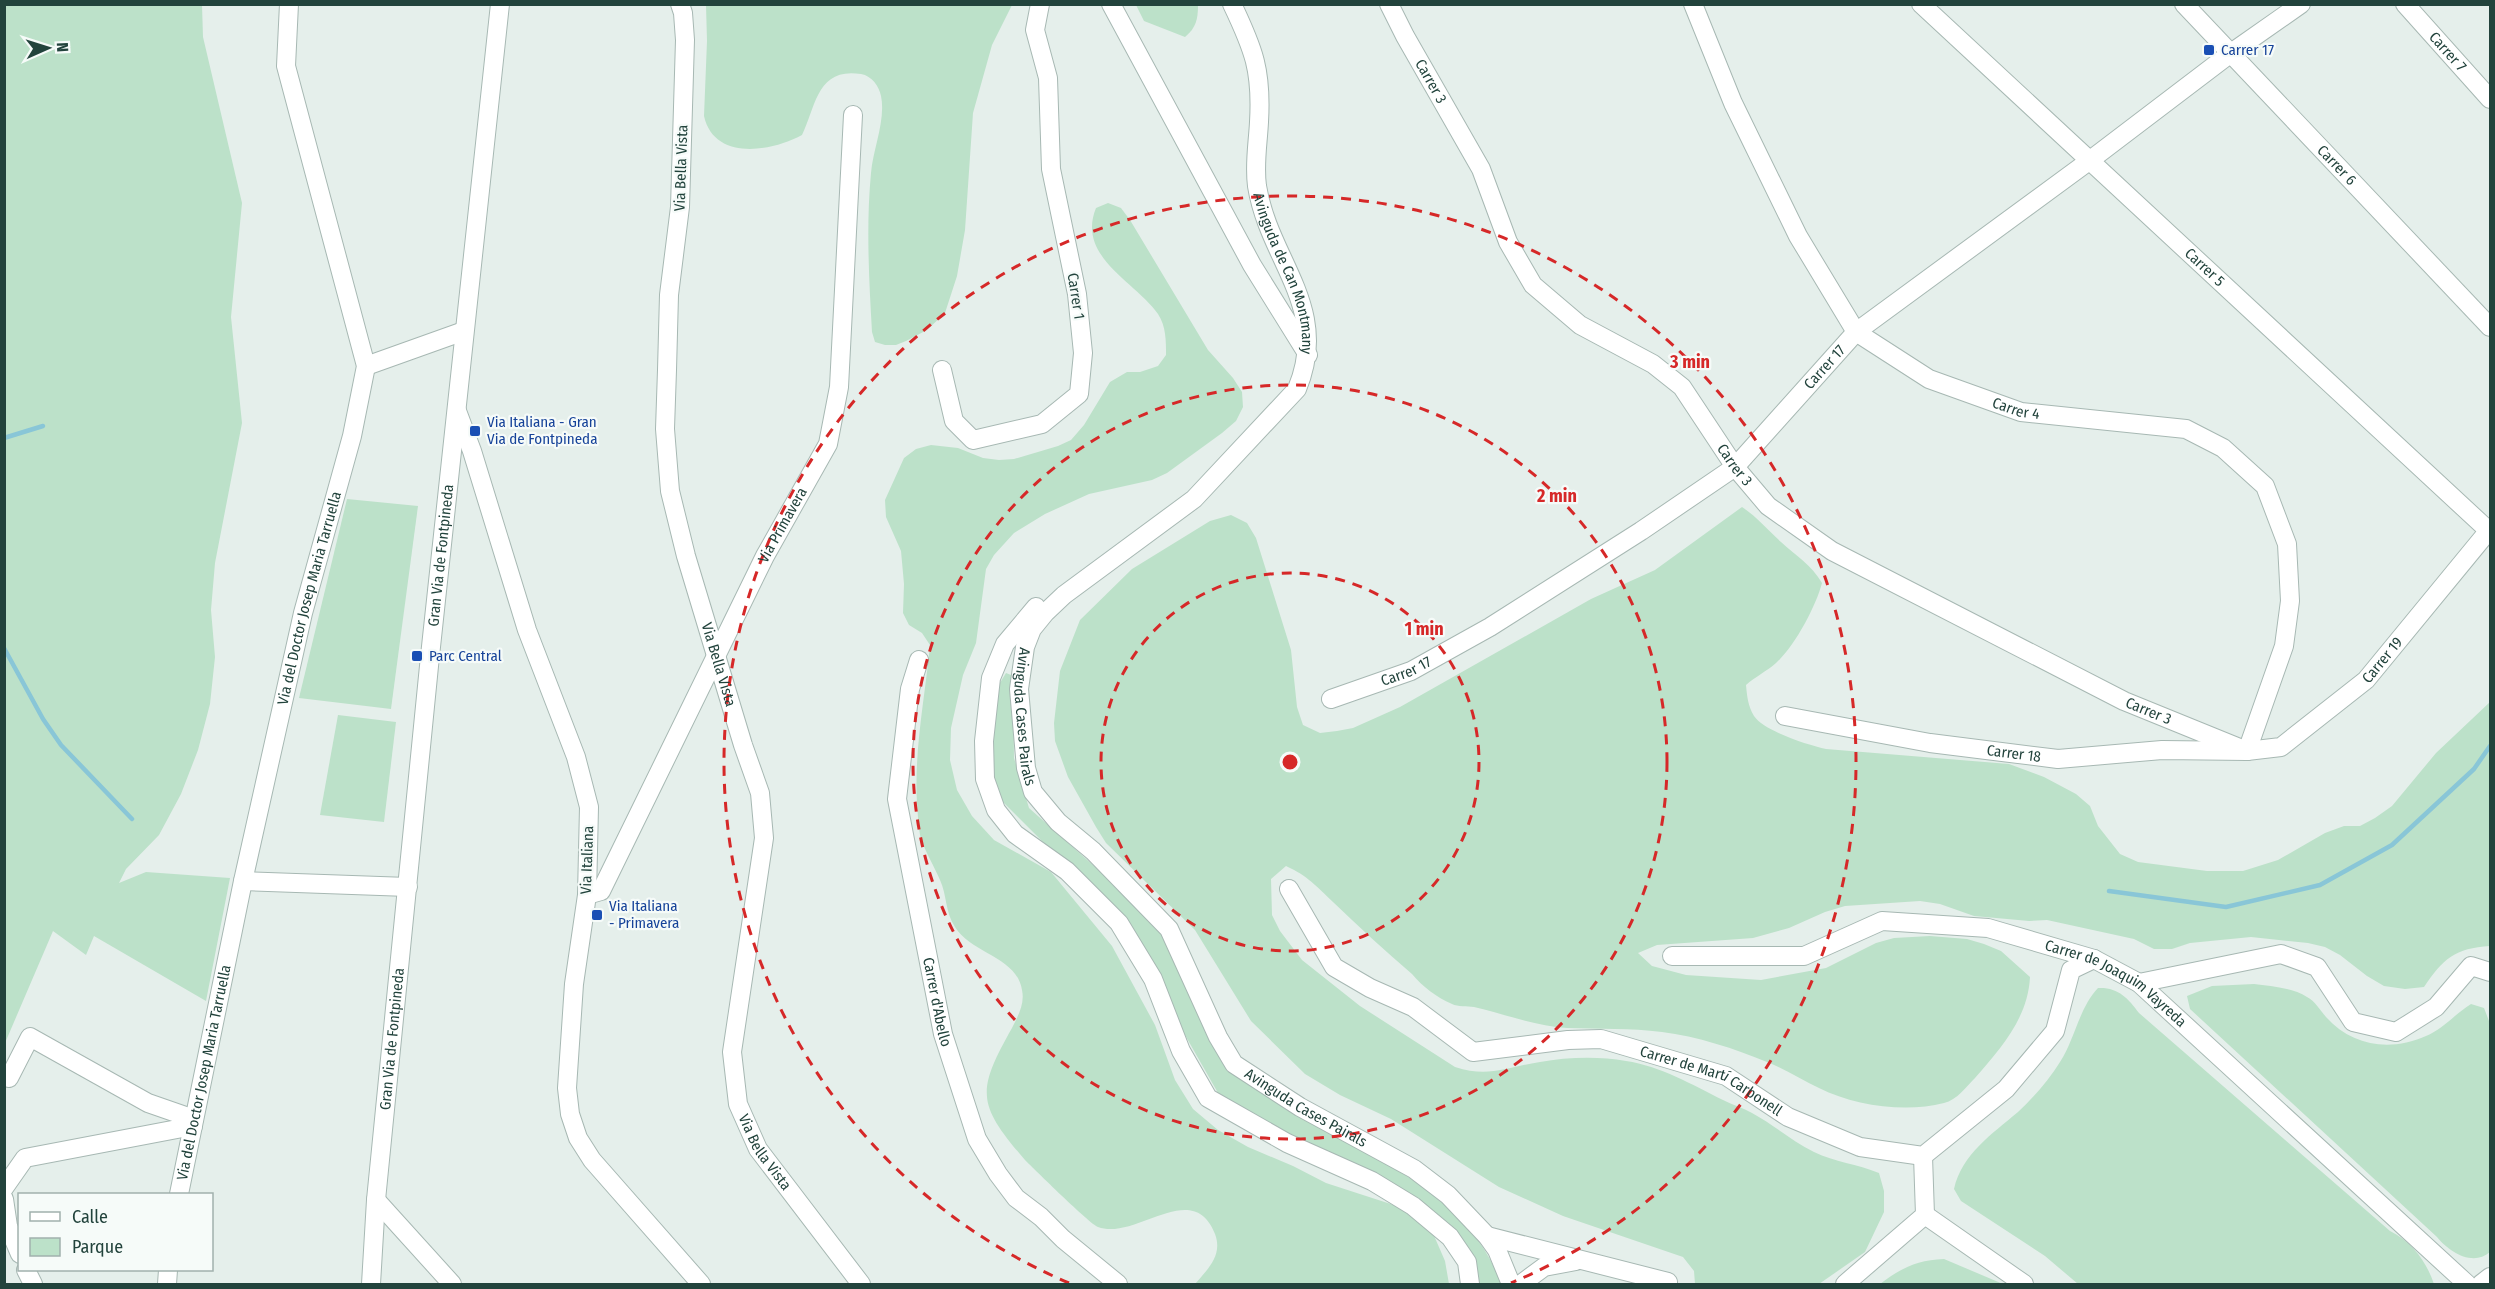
<svg xmlns="http://www.w3.org/2000/svg" width="2495" height="1289" font-family="'Fira Sans Condensed',sans-serif">
	<style>
		.green { fill: #bce1c9 }
		.lines { fill: none; stroke-linecap: round; stroke-linejoin: round }
		.stream { stroke: #89c6d7; stroke-width: 4.5 }
		.street-casing { stroke: #a7b8b3; stroke-width: 20 }
		.street { stroke: #fff; stroke-width: 18 }
		.ring { fill: none; stroke: #d62828; stroke-width: 3; stroke-dasharray: 10 8 }
		.transit-dot { fill: #1a4fb4; stroke: #f6fbf9; stroke-width: 2 }
		.labels { text-anchor: middle; dominant-baseline: central; stroke-width: 4.5; stroke-linejoin: round; paint-order: stroke }
		.transit-label { font-size: 15px; fill: #164399; stroke: #f6fbf9; text-anchor: start }
		.street-label { font-size: 15px; fill: #22433c; stroke: #f6fbf9 }
		.centre { fill: #d62828; stroke: #f6fbf9; stroke-width: 3 }
		.ring-label { font-size: 18px; text-anchor: middle; font-weight: bold; fill: #d62828; stroke: #f6fbf9; stroke-width: 4.5; stroke-linejoin: round; paint-order: stroke }
	</style>
	<rect width="100%" height="100%" fill="#e5efeb"/>
	<g class="green">
		<polygon points="5,4 202,5 203,37 242,203 231,317 242,423 215,563 211,610 215,657 210,704 198,750 181,794 159,835 126,869 119,883 146,872 230,878 206,1001 94,936 86,955 53,931 5,1043"/>
		<path d="M706,5H1012L992,45L973,113L965,230L957,276L945,313L927,330L906,341L896,345H885L875,342L872,332C869,279 866,226 871,173C873,149 886,120 881,96C879,86 872,76 861,74C817,67 816,106 802,135C771,152 714,161 704,116L707,41Z"/>
		<path d="M1136,5H1198C1198,19 1196,28 1185,37L1144,21Z"/>
		<path d="M1108,203L1121,208L1130,220L1208,350L1233,378L1242,392L1243,407L1236,421L1222,433L1167,473L1152,480L1089,494L1045,514L1014,533L994,555L986,569L976,643L963,675L951,728L950,760L957,790L972,816L994,840L1051,872L1112,946L1155,1025L1175,1080L1193,1109L1218,1130L1248,1147L1293,1166L1326,1183L1403,1208L1432,1231L1445,1261L1449,1284H1195C1208,1269 1223,1255 1215,1234C1193,1177 1136,1241 1098,1227C1090,1224 1034,1169 1025,1160C977,1104 976,1092 1012,1028C1018,1016 1025,1004 1022,990C1017,957 972,954 955,927C945,912 947,895 940,880C934,866 926,853 921,839C918,827 918,814 917,803C914,749 925,698 930,645L922,633L909,625L903,613L904,584L901,551L886,517L885,500L904,458L916,449L931,445L958,448L983,458L999,460L1014,459L1058,446L1071,440L1084,425L1110,382L1127,372H1140L1158,366L1166,355C1166,341 1166,326 1158,314C1136,282 1076,257 1096,208Z"/>
		<polygon points="347,499 418,506 391,709 299,698"/>
		<path d="M1742,507C1757,517 1768,530 1781,542C1797,557 1811,564 1822,583C1816,606 1795,646 1776,663C1767,671 1755,677 1746,685C1747,696 1748,706 1754,716C1764,731 1808,745 1826,749L2009,764L2044,777L2076,794L2090,806L2098,826L2120,854L2138,862L2207,871H2243L2278,860L2325,833L2344,826H2360L2375,818L2392,806L2436,753L2490,702V946C2455,948 2443,959 2424,987L2405,989L2384,986L2367,976L2340,955L2325,947L2308,943L2251,937L2190,943L2172,949H2154L2134,939L2047,920L2029,921L1974,916L1940,904L1920,901L1845,906L1825,912L1789,928L1753,938L1657,945L1638,953L1652,966L1686,975L1761,980L1826,968L1876,943L1894,938L1930,936L1967,939L1984,944L2001,951L2030,977C2028,1018 2001,1048 1975,1078C1966,1087 1957,1100 1944,1103C1906,1113 1855,1106 1819,1088C1802,1080 1785,1069 1767,1062C1736,1049 1696,1036 1662,1032C1630,1028 1599,1029 1567,1028C1535,1026 1505,1014 1474,1007C1467,1006 1458,1007 1452,1004C1436,997 1423,987 1412,974C1385,951 1359,927 1333,902C1316,886 1308,876 1286,866L1271,879L1272,915L1280,931L1302,960L1360,1006L1455,1067C1489,1078 1507,1067 1540,1062C1567,1057 1599,1056 1626,1061C1660,1066 1693,1085 1723,1100C1733,1105 1743,1108 1752,1113C1774,1125 1792,1141 1814,1152C1835,1162 1857,1164 1879,1173L1884,1191V1212L1865,1252L1819,1284H1695L1694,1271L1683,1257L1563,1216L1499,1187L1391,1119L1340,1095L1305,1074L1251,1021L1195,930L1106,843L1096,827L1068,777L1055,741L1054,723L1060,671L1080,620L1132,569L1210,521L1231,515L1247,523L1256,538L1291,650L1297,707L1303,725L1320,733L1337,731L1353,728L1400,707L1591,599L1655,570Z"/>
		<path d="M1006,673L1011,675L1013,684L1014,758L1029,808L1122,891L1160,932L1219,1057L1233,1074C1270,1096 1307,1117 1344,1139C1408,1175 1476,1212 1501,1284H1477L1474,1258L1305,1144L1218,1093L1185,1035L1161,980L1050,849L994,793L990,763L998,686Z"/>
		<polygon points="338,715 396,722 384,822 320,815"/>
		<path d="M2254,984C2271,986 2293,988 2307,997C2315,1001 2320,1010 2326,1017C2352,1046 2390,1052 2426,1036C2443,1029 2455,1014 2471,1004L2484,1008L2489,1021L2490,1042V1252C2473,1267 2449,1252 2437,1237L2190,1009L2187,996L2212,986Z"/>
		<path d="M2098,988C2118,987 2128,998 2139,1013L2390,1231C2413,1243 2426,1261 2434,1284H2078L2045,1256L1961,1201L1954,1189C1962,1154 1992,1134 2018,1112C2033,1098 2049,1080 2060,1062C2075,1039 2079,1008 2098,988Z"/>
		<path d="M1944,1259L2003,1284H1880C1901,1268 1917,1260 1944,1259Z"/>
	</g>
	<g class="lines">
		<g class="stream">
			<polyline points="4,438 43,426"/>
			<polyline points="4,648 43,719 61,745 132,819"/>
			<polyline points="2109,891 2226,907 2320,885 2392,845 2474,769 2490,746"/>
		</g>
		<g class="street-casing">
			<g id="street">
				<path id="s1" d="M680,4L683,13L685,40L680,207L669,295L667,370L665,429L670,491L686,556L743,745L760,793L764,838L732,1052L738,1104L758,1149L861,1284"/>
				<polyline points="1111,4 1252,265 1308,355"/>
				<path id="s2" d="M1232,4C1254,50 1262,71 1259,122C1258,143 1254,164 1257,186C1269,261 1331,307 1297,389L1194,499L1064,595L1045,613L1032,629L1025,647L1019,689L1026,768L1033,792L1058,822L1093,851L1169,929L1218,1037L1234,1064L1300,1107L1414,1169L1448,1195L1487,1236L1497,1250L1511,1284"/>
				<path id="s3" d="M1389,4L1405,36L1481,169L1508,242L1533,285L1580,325L1653,364L1682,387L1735,467L1768,506L1832,551L2124,701L2247,751"/>
				<path id="s4" d="M1693,4L1733,103L1798,236L1856,332L1929,379L2021,412L2186,429L2223,448L2265,486L2287,544L2290,601L2284,646L2247,751"/>
				<path id="s5" d="M1921,4L2489,531"/>
				<path id="s6" d="M2184,4L2490,327"/>
				<path id="s7" d="M2405,4L2490,99"/>
				<polyline points="366,366 464,331"/>
				<polyline points="942,370 954,421 973,440 1042,424 1079,394 1083,353 1077,294 1051,169 1048,78 1035,30 1040,4"/>
				<polyline points="457,411 472,451 527,630 576,757 589,807 587,895 574,984 567,1088 570,1114 578,1138 592,1160 701,1284"/>
				<polyline points="1036,607 1005,644 991,678 984,741 985,779 996,810 1015,834 1067,871 1119,923 1153,979 1181,1051 1208,1098 1287,1143 1372,1181 1413,1206 1450,1237 1467,1262 1470,1284"/>
				<path id="s8" d="M919,660L910,689L897,799L943,1034L977,1139L998,1174L1016,1198L1041,1217L1063,1239L1118,1284"/>
				<path id="s9" d="M1331,699L1411,671L1490,627L1641,531L1735,467L1856,332L2089,161L2231,53L2301,4"/>
				<path id="s10" d="M1785,716L1930,743L2058,759L2162,750L2247,751L2281,747L2366,680L2490,529"/>
				<polyline points="243,881 408,887"/>
				<path id="s11" d="M1289,889L1334,967L1370,988L1413,1007L1473,1052L1568,1040L1601,1039L1726,1076L1788,1117L1860,1147L1923,1156L2006,1089L2055,1031L2071,970L2094,959"/>
				<path id="s12" d="M587,895L601,891L765,556L828,444L839,387L853,115"/>
				<path id="s13" d="M1672,956H1804L1882,921L1988,928L2094,959L2139,983L2467,1284"/>
				<polyline points="2139,983 2281,954 2317,967 2353,1022 2396,1032 2436,1007 2471,966 2490,972"/>
				<polyline points="9,1078 30,1037 148,1103 194,1119"/>
				<polyline points="4,1188 25,1158 193,1126"/>
				<path id="s14" d="M179,1194L243,881L303,613L352,436L366,366L286,66L289,4"/>
				<polyline points="4,1199 8,1226 20,1254"/>
				<polyline points="376,1200 452,1284"/>
				<polyline points="1925,1215 2024,1284"/>
				<polyline points="1487,1236 1668,1282"/>
				<polyline points="26,1270 33,1284"/>
				<polyline points="167,1284 168,1270"/>
				<path id="s15" d="M371,1284L376,1200L430,656L500,4"/>
				<polyline points="1521,1284 1544,1267 1576,1261"/>
				<polyline points="1845,1284 1925,1215 1923,1156"/>
				<polyline points="2481,1284 2490,1277"/>
			</g>
		</g>
		<use href="#street" class="street"/>
	</g>
	<g class="ring">
		<circle cx="1290" cy="762" r="189"/>
		<circle cx="1290" cy="762" r="377"/>
		<path d="M1069 1283A566 566 0 1 1 1511 1283"/>
	</g>
	<g class="transit-dot">
		<rect x="2203" y="44" width="12" height="12" rx="3"/>
		<rect x="469" y="425" width="12" height="12" rx="3"/>
		<rect x="411" y="650" width="12" height="12" rx="3"/>
		<rect x="591" y="909" width="12" height="12" rx="3"/>
	</g>
	<g class="labels">
		<g class="transit-label">
			<text x="2221" y="50">Carrer 17</text>
			<text x="487" y="422">Via Italiana - Gran<tspan x="487" dy="17">Via de Fontpineda</tspan></text>
			<text x="429" y="656">Parc Central</text>
			<text x="609" y="906">Via Italiana<tspan x="609" dy="17">- Primavera</tspan></text>
		</g>
		<g class="street-label">
			<text stroke="none"><textPath href="#s7" startOffset="64">Carrer 7</textPath></text>
			<text stroke="none"><textPath href="#s3" startOffset="88">Carrer 3</textPath></text>
			<text stroke="none"><textPath href="#s6" startOffset="222">Carrer 6</textPath></text>
			<text transform="translate(681 168) rotate(-88)">Via Bella Vista</text>
			<text stroke="none"><textPath href="#s5" startOffset="387">Carrer 5</textPath></text>
			<text stroke="none"><textPath href="#s2" startOffset="279">Avinguda de Can Montmany</textPath></text>
			<text transform="translate(1076 296) rotate(81)">Carrer 1</text>
			<text stroke="none"><textPath href="#s9" startOffset="602">Carrer 17</textPath></text>
			<text stroke="none"><textPath href="#s4" startOffset="546">Carrer 4</textPath></text>
			<text stroke="none"><textPath href="#s3" startOffset="592">Carrer 3</textPath></text>
			<text stroke="none"><textPath href="#s12" startOffset="423">Via Primavera</textPath></text>
			<text stroke="none"><textPath href="#s15" startOffset="732">Gran Via de Fontpineda</textPath></text>
			<text stroke="none"><textPath href="#s14" startOffset="610">Via del Doctor Josep Maria Tarruella</textPath></text>
			<text stroke="none"><textPath href="#s10" startOffset="634">Carrer 19</textPath></text>
			<text stroke="none"><textPath href="#s1" startOffset="669">Via Bella Vista</textPath></text>
			<text stroke="none"><textPath href="#s9" startOffset="80">Carrer 17</textPath></text>
			<text stroke="none"><textPath href="#s3" startOffset="1078">Carrer 3</textPath></text>
			<text stroke="none"><textPath href="#s2" startOffset="849">Avinguda Cases Pairals</textPath></text>
			<text stroke="none"><textPath href="#s10" startOffset="232">Carrer 18</textPath></text>
			<text transform="translate(587 860) rotate(-88)">Via Italiana</text>
			<text stroke="none"><textPath href="#s13" startOffset="465">Carrer de Joaquim Vayreda</textPath></text>
			<text stroke="none"><textPath href="#s8" startOffset="348">Carrer d'Abello</textPath></text>
			<text stroke="none"><textPath href="#s15" startOffset="246">Gran Via de Fontpineda</textPath></text>
			<text stroke="none"><textPath href="#s14" startOffset="124">Via del Doctor Josep Maria Tarruella</textPath></text>
			<text stroke="none"><textPath href="#s11" startOffset="501">Carrer de Martí Carbonell</textPath></text>
			<text stroke="none"><textPath href="#s2" startOffset="1353">Avinguda Cases Pairals</textPath></text>
			<text stroke="none"><textPath href="#s1" startOffset="1173">Via Bella Vista</textPath></text>
		</g>
	</g>
	<circle cx="1290" cy="762" r="9" class="centre"/>
	<g class="ring-label">
		<text x="1690" y="368">3 min</text>
		<text x="1557" y="502">2 min</text>
		<text x="1424" y="635">1 min</text>
	</g>
	<rect width="2495" height="1289" fill="none" stroke="#22433c" stroke-width="12"/>
	<rect x="18" y="1193" width="195" height="78" fill="#f6fbf9" stroke="#a1b1ad" stroke-width="1.5"/>
	<rect x="30" y="1212" width="30" height="9" fill="#ffffff" stroke="#a1b1ad" stroke-width="1.5"/>
	<text x="72" y="1223" font-size="18" fill="#22433c">Calle</text>
	<rect x="30" y="1238" width="30" height="18" fill="#bce1c9" stroke="#a1b1ad" stroke-width="1.5"/>
	<text x="72" y="1253" font-size="18" fill="#22433c">Parque</text>
	<g transform="translate(48 48) rotate(87)" stroke="#f6fbf9" stroke-width="4.5" paint-order="stroke">
	<path d="M0-4.5L10 22L0 15L-10 22Z" fill="#22433c"/>
	<text y="-9" font-size="16" font-weight="bold" text-anchor="middle" fill="#22433c">N</text>
	</g>
</svg>
